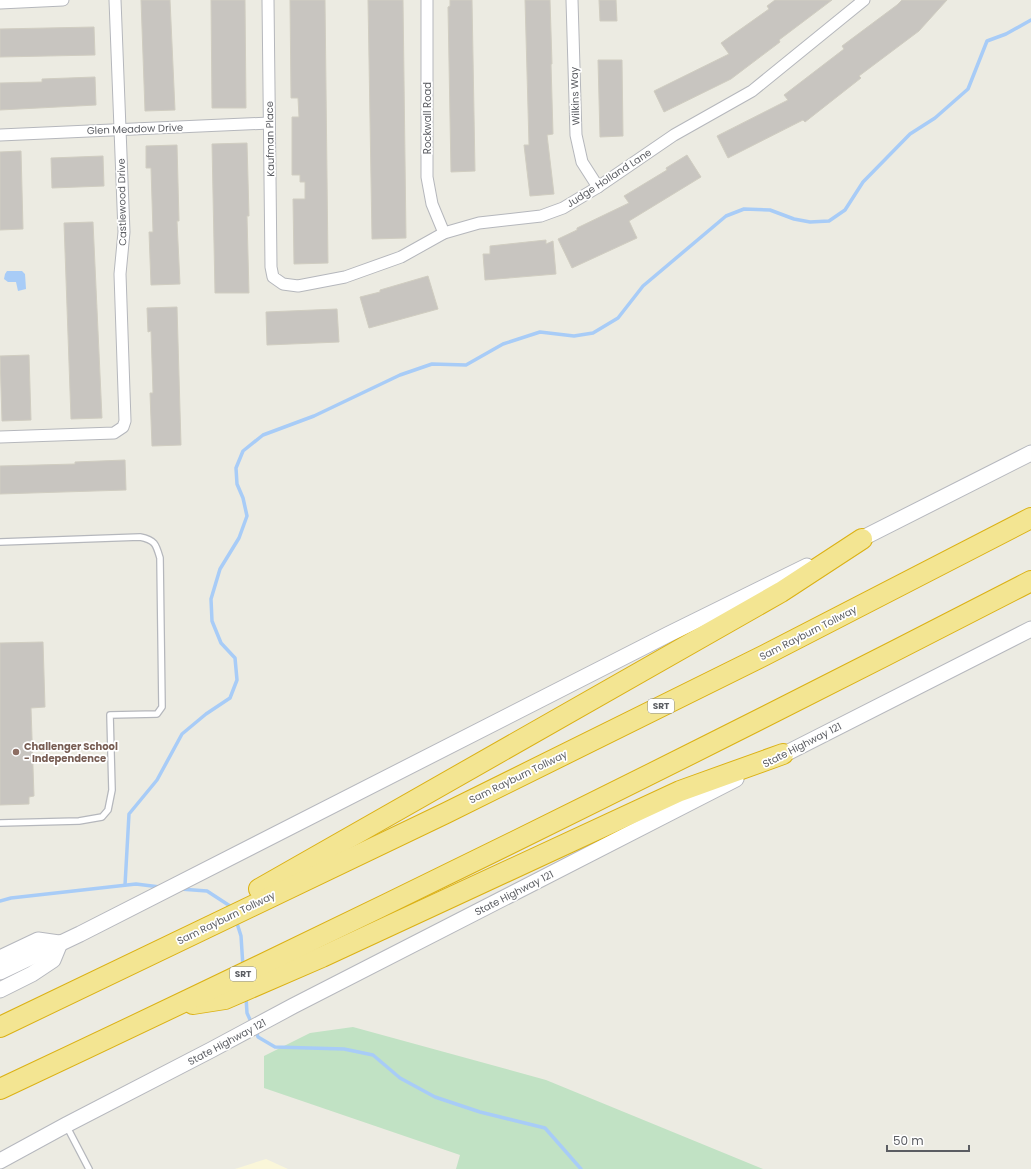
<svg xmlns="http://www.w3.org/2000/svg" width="1031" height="1169" font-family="Poppins,sans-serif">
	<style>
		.commercial { fill: #faf6d9 }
		.green { fill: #c1e2c4 }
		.water { fill: #a8ccf7 }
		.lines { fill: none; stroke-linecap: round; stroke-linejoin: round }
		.stream { stroke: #a8ccf7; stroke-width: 3.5 }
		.building { fill: #c8c5c0; stroke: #d0cdc1 }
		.lane-casing { stroke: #b5b7bc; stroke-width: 8 }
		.street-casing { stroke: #b5b7bc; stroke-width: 13 }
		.secondary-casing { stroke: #b6b8be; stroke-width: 17 }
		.highway-casing { stroke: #dbb114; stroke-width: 22 }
		.lane { stroke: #fff; stroke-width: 5.5 }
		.street { stroke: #fff; stroke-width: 11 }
		.secondary { stroke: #fff; stroke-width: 15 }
		.highway { stroke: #f3e592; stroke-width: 20 }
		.education-dot { fill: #8d6e63; stroke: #fff; stroke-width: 1.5 }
		.labels { text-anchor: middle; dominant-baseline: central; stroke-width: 3.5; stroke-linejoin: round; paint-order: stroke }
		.shield { fill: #fff; stroke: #8c8e91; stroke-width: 1 }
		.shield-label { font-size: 9px; font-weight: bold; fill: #5b5d62 }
		.street-label { font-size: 10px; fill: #5b5d62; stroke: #fff }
		.education-label { font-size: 10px; font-weight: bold; fill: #785e54; stroke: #fff; text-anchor: start }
	</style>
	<rect width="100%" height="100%" fill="#ecebe2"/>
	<polygon class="commercial" points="266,1159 288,1169 235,1169"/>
	<polygon class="green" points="353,1027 546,1080 763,1169 456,1169 460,1155 264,1088 264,1056 310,1033"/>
	<polygon class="water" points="7,271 22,271 25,274 26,289 18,291 16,282 8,282 4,279 5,274"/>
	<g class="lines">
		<g class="stream">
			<polyline points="125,885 129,814 157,780 182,734 206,714 230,698 237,680 235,658 221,643 212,621 211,599 220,569 239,538 247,516 243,498 237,484 236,468 243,451 263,435 314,416 400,375 432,364 466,365 503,344 540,332 574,336 593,333 618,318 643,286 726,216 744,209 770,210 794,219 810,222 829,221 845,210 863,182 910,134 935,118 968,89 987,41 1006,34 1031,20"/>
			<polyline points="180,889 207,891 230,906 232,909"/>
			<polyline points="0,901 11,898 136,884 160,887"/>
			<polyline points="236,920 241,936 243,967"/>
			<polyline points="246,997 247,1013 252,1024"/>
			<polyline points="256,1031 258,1037 275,1047 344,1049 373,1055 400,1078 435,1097 480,1112 545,1128 581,1169"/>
		</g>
	</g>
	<g class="building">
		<polygon points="141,0 170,0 175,110 145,111"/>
		<polygon points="211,0 245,0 246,108 212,108"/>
		<polygon points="290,0 325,0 328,263 294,264 293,199 305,199 305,182 300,182 300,175 292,175 292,117 299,117 298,98 291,98"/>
		<polygon points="368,0 403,0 406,238 372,239"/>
		<polygon points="450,0 472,0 475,171 451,172 448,7 450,6"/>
		<polygon points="525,0 550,0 552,64 551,64 553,134 547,135 554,194 530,196 524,145 529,145"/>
		<polygon points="599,0 616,0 617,21 600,21"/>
		<polygon points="775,0 832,0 779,40 780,42 731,79 664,112 654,91 729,54 721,43 769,9 767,6"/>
		<polygon points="902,0 947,0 919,31 859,76 861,78 805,122 803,120 728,158 717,136 788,100 784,95 844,49 842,46 897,5"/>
		<polygon points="94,27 95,55 0,57 0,29"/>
		<polygon points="598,60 622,60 623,136 600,137"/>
		<polygon points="95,77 96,105 0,110 0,83 42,82 42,79"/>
		<polygon points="247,143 249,216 247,216 249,293 215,293 212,144"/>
		<polygon points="177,145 179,221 177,221 180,284 151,285 149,232 153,232 151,168 146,168 146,146"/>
		<polygon points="21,151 23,229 0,230 0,152"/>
		<polygon points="687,155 701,177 629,221 637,238 572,268 558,239 577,230 577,228 629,203 624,196 667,170 666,168"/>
		<polygon points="103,156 104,186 52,188 51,158"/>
		<polygon points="93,222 102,418 71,419 64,223"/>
		<polygon points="546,240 546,244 553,241 556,274 485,280 483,254 490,254 490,246"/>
		<polygon points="428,276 438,309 369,328 360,297 380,292 380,290"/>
		<polygon points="177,307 181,445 152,446 150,393 153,393 151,331 148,332 147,308"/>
		<polygon points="337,309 339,342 267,345 266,312"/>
		<polygon points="29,355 31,420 2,421 0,356"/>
		<polygon points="125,460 126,490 0,494 0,466 75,464 75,462"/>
		<polygon points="43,642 45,707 31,708 34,796 29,797 29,804 0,805 0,643"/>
	</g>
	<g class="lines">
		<g class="lane-casing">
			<g id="lane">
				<path d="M0,542L140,537C155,540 156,544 160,558L162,707L157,714L110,715L112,790L108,810L102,817L79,821L0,823"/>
				<polyline points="66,1125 89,1169"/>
			</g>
		</g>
		<g class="street-casing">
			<g id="street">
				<polyline points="268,0 271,267 273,277 283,284 298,286 345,277 401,257 444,233 479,223 541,216 563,208 598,187 674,135 752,91 864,0"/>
				<polyline points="427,0 427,177 432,204 444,233"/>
				<polyline points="572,0 576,135 582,162 598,187"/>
				<polyline points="0,3 63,0"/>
				<polyline points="0,135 269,123"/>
				<polyline points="0,437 114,433 123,427 125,421 120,274 124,232 115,0"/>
			</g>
		</g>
		<g class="secondary-casing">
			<g id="secondary">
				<polyline points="853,543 1031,453"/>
				<polyline points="775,759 1031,629"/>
				<polyline points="0,958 38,940 59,943"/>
				<polyline points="0,972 80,934 669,634 807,566"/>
				<polyline points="0,990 32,974 53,960 60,943"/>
				<polyline points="0,1161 66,1125 211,1050 293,1006 736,779"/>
			</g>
		</g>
		<g class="highway-casing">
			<g id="highway">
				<polyline points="259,889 781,592 862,539"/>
				<polyline points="193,1004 225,999 322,957 680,791 783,754"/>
				<polyline points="0,1027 446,813 765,655 1031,518"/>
				<path d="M0,1089C347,926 690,757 1031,581"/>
			</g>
		</g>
		<use href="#lane" class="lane"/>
		<use href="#street" class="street"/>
		<use href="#secondary" class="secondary"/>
		<use href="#highway" class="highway"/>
	</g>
	<circle class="education-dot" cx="16" cy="752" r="4"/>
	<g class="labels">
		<g class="shield">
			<rect x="648" y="699" width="26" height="14" rx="3"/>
			<rect x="230" y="967" width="26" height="14" rx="3"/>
		</g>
		<g class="shield-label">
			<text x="661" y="706">SRT</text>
			<text x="243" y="974">SRT</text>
		</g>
		<g class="street-label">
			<text transform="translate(575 96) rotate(-92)">Wilkins Way</text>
			<text transform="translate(427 118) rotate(-90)">Rockwall Road</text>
			<text transform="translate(135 129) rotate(-2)">Glen Meadow Drive</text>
			<text transform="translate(270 139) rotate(-91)">Kaufman Place</text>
			<text transform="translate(609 178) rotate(-33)">Judge Holland Lane</text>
			<text transform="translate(122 202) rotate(-91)">Castlewood Drive</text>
			<text transform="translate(808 633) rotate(-27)">Sam Rayburn Tollway</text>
			<text transform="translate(802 745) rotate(-27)">State Highway 121</text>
			<text transform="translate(518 777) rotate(-26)">Sam Rayburn Tollway</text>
			<text transform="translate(514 893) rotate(-27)">State Highway 121</text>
			<text transform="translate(226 918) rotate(-26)">Sam Rayburn Tollway</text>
			<text transform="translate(227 1042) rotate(-28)">State Highway 121</text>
		</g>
		<g class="education-label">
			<text x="24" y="746">Challenger School<tspan x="24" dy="12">- Independence</tspan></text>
		</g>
	</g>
	<path d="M887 1145v6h82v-6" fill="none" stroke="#5b5d62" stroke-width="2"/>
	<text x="893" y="1145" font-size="12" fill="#5b5d62" stroke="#ffffff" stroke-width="3" paint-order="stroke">50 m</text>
</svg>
